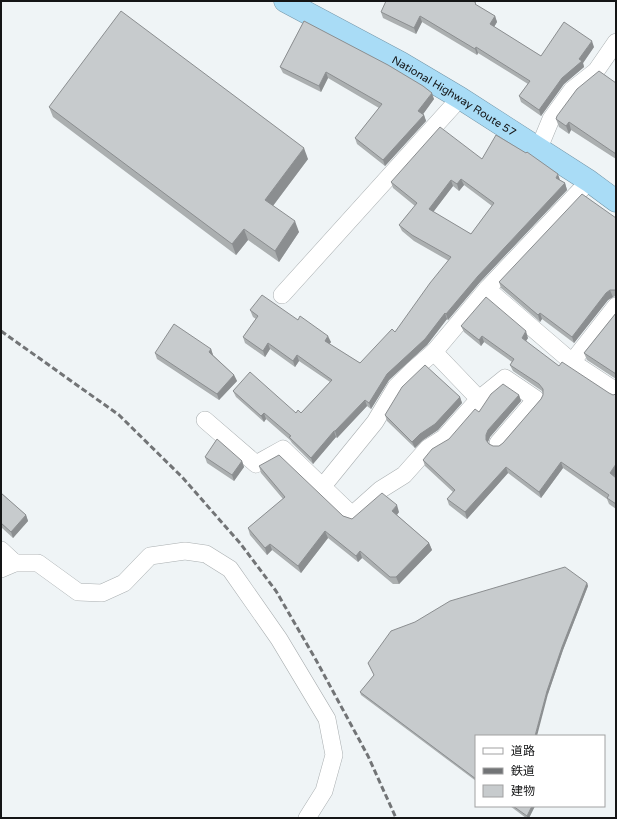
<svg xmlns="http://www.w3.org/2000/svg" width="617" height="819" font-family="'Varela Round','Noto Sans JP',sans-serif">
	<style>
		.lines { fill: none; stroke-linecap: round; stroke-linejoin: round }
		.street-casing { stroke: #aaafb1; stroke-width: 18 }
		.highway-casing { stroke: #7596a8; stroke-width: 23 }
		.street { stroke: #fff; stroke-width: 17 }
		.highway { stroke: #a9dcf6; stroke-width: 22 }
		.rail { stroke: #727476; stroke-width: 3; stroke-dasharray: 6 3; stroke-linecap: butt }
		.wall { fill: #abafb0; fill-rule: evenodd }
		.shaded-wall { fill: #8b8e90 }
		.building { fill: #c7cbcd; stroke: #8b8e90; fill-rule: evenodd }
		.labels { text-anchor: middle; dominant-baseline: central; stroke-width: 4; stroke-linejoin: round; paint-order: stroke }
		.street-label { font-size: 11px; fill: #141516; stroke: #fff }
	</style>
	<rect width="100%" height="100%" fill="#eff4f6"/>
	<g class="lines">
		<g class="street-casing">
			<g id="street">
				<polyline points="539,148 551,119 572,90 596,71 616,42"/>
				<polyline points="487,289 572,362 616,306"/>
				<polyline points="282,295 460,98"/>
				<polyline points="434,352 479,399"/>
				<polyline points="572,362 616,391"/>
				<polyline points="205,420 256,464 283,449 352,515 380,490 404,475 428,448 444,438 479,399 505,378 536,399 498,443"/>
				<polyline points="323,486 375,422 396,387 413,370 434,352 487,289 589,181"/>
				<polyline points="1,550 15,563"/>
				<polyline points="1,569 15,563 38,563 78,592 102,593 124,583 150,556 185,551 206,554 230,569 279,639 327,719 334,755 324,791 307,818"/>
			</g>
		</g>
		<g class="highway-casing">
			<g id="highway">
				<path id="s1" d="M285,1L401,63L460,98L589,181L616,201"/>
			</g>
		</g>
		<use href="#street" class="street"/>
		<use href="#highway" class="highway"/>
		<polyline class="rail" points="1,331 119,415 182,477 240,543 276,591 316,660 368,756 396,818"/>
	</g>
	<g class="wall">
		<polygon points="476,3 476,5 495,16 497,22 494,27 541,56 594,47 583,63 584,67 564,84 541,116 521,102 519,96 528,84 478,53 477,55 422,22 416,34 383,18 381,12"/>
		<polygon points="304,21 434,99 423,114 424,115 426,121 385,166 357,144 355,138 379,108 328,78 321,92 283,73 280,67"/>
		<polygon points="616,83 616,159 571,130 569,134 559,127 556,119"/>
		<polygon points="49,107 308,159 273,206 299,232 279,262 248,240 236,255 53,117"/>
		<path d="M482,159L560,180L565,183L567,190L480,282L448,320L447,319L427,345L389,380L371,409L367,406L337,438L336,437L313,464L292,443L290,440L266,419L264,422L236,397L233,391L296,413H301L330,382L299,361L295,367L270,349L265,357L245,343L243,337L256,319L253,317L250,310L298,320L331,342L329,344L360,363L395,332L449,261L414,241L402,231L399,225L415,206L393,188L391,182ZM464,185L492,206L471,234L433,212L453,186L459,191Z"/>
		<polygon points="616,218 616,296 613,297 608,300 574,343 542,319 540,322 501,288 499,282"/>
		<polygon points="616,313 616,379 587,360 584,353"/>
		<polygon points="461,326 528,338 526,341 614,476 616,478 616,509 609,504 607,499 563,468 541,498 508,473 467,519 449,505 447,499 453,492 425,466 423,460 449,439 479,412 519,395 521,401 490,437 488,442 489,444 493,446 499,446 503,443 541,399 543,395 543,393 542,391 513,371 510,365 512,362 484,342 481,346 464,332"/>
		<polygon points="211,349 213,355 234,375 237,381 219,400 157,359 155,353"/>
		<polygon points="460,397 462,403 438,430 423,440 415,448 387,421 385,415"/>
		<polygon points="205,457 242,461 244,467 234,481 207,463"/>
		<polygon points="259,466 343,516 352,519 399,512 397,515 429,543 432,550 399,584 393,584 362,558 358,562 328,538 301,573 272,550 267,555 250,535 248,528 283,499 261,473"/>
		<polygon points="1,493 26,515 28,521 13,538 1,527"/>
		<polygon points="587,583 588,586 563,650 548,694 476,736 476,781 361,695 360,692 374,675 368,663"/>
		<polygon points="510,806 535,806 529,818 526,818"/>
	</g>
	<g class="shaded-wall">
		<polygon points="420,16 422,22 416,34 414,28"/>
		<polygon points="495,16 497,22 492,30 490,24"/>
		<polygon points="592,41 594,47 583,63 584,67 564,84 541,116 539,110 562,78 579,59"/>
		<polygon points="476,47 478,53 477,55 475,49"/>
		<polygon points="326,72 328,78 321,92 319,86"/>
		<polygon points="432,93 434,99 421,117 418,111"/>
		<polygon points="424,115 426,121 385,166 383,160"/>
		<polygon points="569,122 571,130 569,134 566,126"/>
		<polygon points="304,148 308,159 269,211 265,200"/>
		<polygon points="558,174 560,180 558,184 556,178"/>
		<polygon points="461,179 464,185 459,191 457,184"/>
		<polygon points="451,180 453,186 431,215 429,209"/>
		<polygon points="565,183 567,190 480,282 448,320 446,314 478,276"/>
		<polygon points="295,221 299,232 279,262 275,251"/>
		<polygon points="244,229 248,240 236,255 232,244"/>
		<polygon points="610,290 613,297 608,300 574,343 572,337 606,293"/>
		<polygon points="445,313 447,319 427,345 389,380 371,409 369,403 387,374"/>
		<polygon points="540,313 542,319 540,322 538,315"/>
		<polygon points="526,331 528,338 524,344 522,338"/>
		<polygon points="328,336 331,342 327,348 325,341"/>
		<polygon points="482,336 484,342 481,346 479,340"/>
		<polygon points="268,343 270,349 265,357 263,351"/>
		<polygon points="211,349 213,355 211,358 209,352"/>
		<polygon points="297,355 299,361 295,367 293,361"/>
		<polygon points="234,375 237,381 219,400 217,394"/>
		<polygon points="519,395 521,401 490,437 488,442 489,447 486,440 486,435 488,430"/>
		<polygon points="460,397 462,403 438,430 423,440 415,448 412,442 420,434"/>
		<polygon points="365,400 367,406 337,438 335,431"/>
		<polygon points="264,413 266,419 264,422 261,416"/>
		<polygon points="334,431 336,437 313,464 311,458"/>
		<polygon points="242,461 244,467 234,481 232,475"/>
		<polygon points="561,462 563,468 541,498 539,492"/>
		<polygon points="616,464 616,474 612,480 610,473"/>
		<polygon points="506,467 508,473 467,519 465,512"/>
		<polygon points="397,505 399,512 395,517 392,511"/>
		<polygon points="26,515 28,521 13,538 11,532"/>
		<polygon points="325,531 328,538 301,573 298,566"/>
		<polygon points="429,543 432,550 399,584 396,577"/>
		<polygon points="270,544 272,550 267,555 265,548"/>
		<polygon points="360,551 362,558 358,562 356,556"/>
		<polygon points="587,583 588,586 563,650 548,694 537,736 535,736 547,691 562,647"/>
		<polygon points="532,806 535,806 529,818 527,818 527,816"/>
	</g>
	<g class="building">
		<polygon points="386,1 473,1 476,3 475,4 495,16 490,24 541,56 564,22 592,41 579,59 582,61 562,78 539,110 519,96 530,81 476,47 475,49 420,16 414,28 381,12"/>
		<polygon points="121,11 304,148 265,200 295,221 275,251 244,229 232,244 49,107"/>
		<polygon points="304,21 388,65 423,86 432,93 418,111 424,115 383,160 355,138 382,104 326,72 319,86 280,67"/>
		<polygon points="599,71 616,83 616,154 569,122 566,126 556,119 557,116 577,89"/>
		<path d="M440,127L482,159L496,135L526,153L527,152L558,174L556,178L565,183L478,276L446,314L445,313L425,339L387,374L369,403L365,400L335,431H334L311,458L289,437L291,436L264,413L261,416L233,391L250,372L296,413L298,410L301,413L332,380L297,355L293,361L268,343L263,351L243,337L258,316L250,310L262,295L298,320L300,316L328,336L325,341L360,363L392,329L395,332L430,283L451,257L412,235L399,225L417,203L391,182ZM461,179L494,203L471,234L429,209L451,180L457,184Z"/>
		<polygon points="582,194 616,218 616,290 610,290 606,293 572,337 540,313 538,315 499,282"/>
		<polygon points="486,297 526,331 522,338 559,366 562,362 609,393 613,395 616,394 616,464 610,473 616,478 616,504 607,498 609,495 561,462 539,492 506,467 465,512 447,499 455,490 423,460 432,449 449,439 475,409 479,412 491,394 503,384 519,395 488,430 486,435 486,440 489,444 493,446 499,446 503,443 541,399 543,395 543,389 539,384 510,365 514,359 482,336 479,340 461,326"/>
		<polygon points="616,313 616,374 584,353"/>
		<polygon points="174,324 211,349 209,352 234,375 217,394 155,353"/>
		<polygon points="425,365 460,397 435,424 420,434 412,442 385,415 402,387"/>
		<polygon points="217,439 242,461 232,475 205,457"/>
		<polygon points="279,455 343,516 352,519 382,493 397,505 392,511 429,543 396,577 390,577 360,551 356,556 325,531 298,566 270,544 265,548 248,528 285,497 259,466"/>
		<polygon points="1,493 26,515 11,532 1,523"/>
		<polygon points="565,567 587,583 562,647 547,691 535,736 476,736 476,779 360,692 374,675 368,663 391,631 415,622 450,601"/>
		<polygon points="513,806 532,806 527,816"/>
	</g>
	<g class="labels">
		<g class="street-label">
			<text stroke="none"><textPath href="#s1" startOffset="194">National Highway Route 57</textPath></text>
		</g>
	</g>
	<rect width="617" height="819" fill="none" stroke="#141516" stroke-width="4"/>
	<rect x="475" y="735" width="130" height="72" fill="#ffffff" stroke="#a1a1a2"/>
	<rect x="483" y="748" width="20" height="6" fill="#ffffff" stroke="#a1a1a2"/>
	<text x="511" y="755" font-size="12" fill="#141516">道路</text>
	<rect x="483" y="768" width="20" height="6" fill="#727476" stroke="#a1a1a2"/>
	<text x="511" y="775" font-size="12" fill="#141516">鉄道</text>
	<rect x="483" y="785" width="20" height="12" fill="#c7cbcd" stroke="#a1a1a2"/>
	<text x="511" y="795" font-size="12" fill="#141516">建物</text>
</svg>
